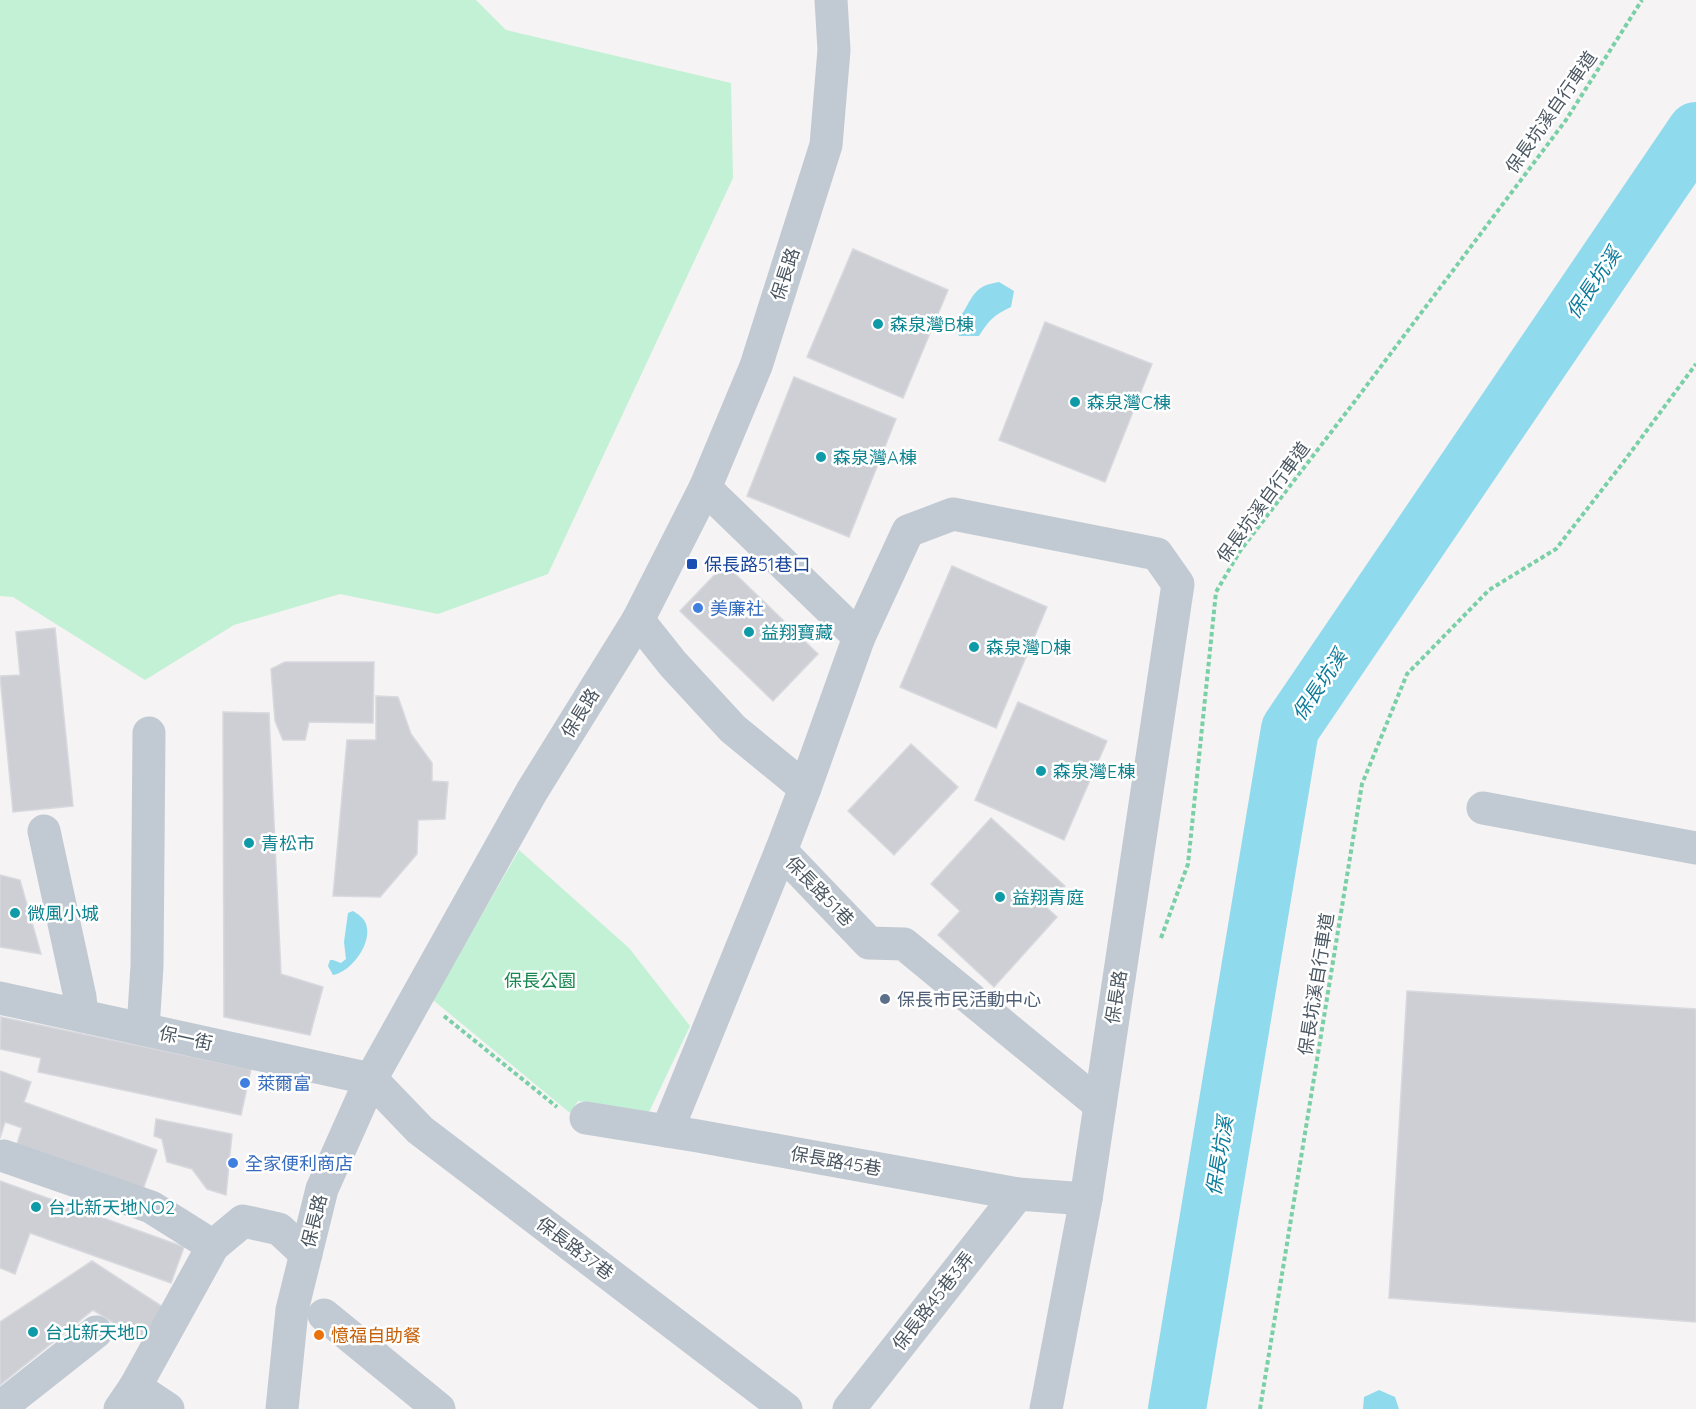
<svg xmlns="http://www.w3.org/2000/svg" width="1696" height="1409" font-family="Quicksand,'Noto Sans TC',sans-serif">
	<style>
		.green { fill: #c3f1d5 }
		.water { fill: #90daee }
		.lines { fill: none; stroke-linecap: round; stroke-linejoin: round }
		.river { stroke: #90daee; stroke-width: 58 }
		.building { fill: #cdcfd5; stroke: #d7d9de; stroke-width: 1.5 }
		.path { stroke: #7ad0a6; stroke-width: 4; stroke-dasharray: 4.5 3; stroke-linecap: butt }
		.minor { stroke: #c1cad2; stroke-width: 33 }
		.culture-dot { fill: #0f9aa8; stroke: #fff; stroke-width: 2 }
		.transit-dot { fill: #1a4fb4; stroke: #fff; stroke-width: 2 }
		.shop-dot { fill: #3f7fe0; stroke: #fff; stroke-width: 2 }
		.service-dot { fill: #5c6f8a; stroke: #fff; stroke-width: 2 }
		.food-dot { fill: #e8710a; stroke: #fff; stroke-width: 2 }
		.labels { text-anchor: middle; dominant-baseline: central; stroke-width: 5; stroke-linejoin: round; paint-order: stroke }
		.street-label { font-size: 18px; fill: #4a5661; stroke: #fff }
		.culture-label { font-size: 18px; fill: #0d838f; stroke: #fff; text-anchor: start }
		.transit-label { font-size: 18px; fill: #164399; stroke: #fff; text-anchor: start }
		.shop-label { font-size: 18px; fill: #366cbe; stroke: #fff; text-anchor: start }
		.park-label { font-size: 18px; fill: #17864f; stroke: #fff }
		.service-label { font-size: 18px; fill: #4e5e75; stroke: #fff; text-anchor: start }
		.food-label { font-size: 18px; fill: #c56008; stroke: #fff; text-anchor: start }
		.water-label { font-size: 20px; font-style: italic; fill: #0c7c9b; stroke: #fff }
	</style>
	<rect width="100%" height="100%" fill="#f5f3f3"/>
	<g class="green">
		<polygon points="0,0 476,0 506,30 731,83 733,178 548,574 438,614 340,594 234,625 145,680 13,597 0,596"/>
		<polygon points="519,850 629,948 690,1026 649,1112 578,1101 570,1113 433,1000"/>
	</g>
	<g class="water">
		<path d="M999,282L1014,291L1011,307C995,314 988,321 979,336H959L952,324C967,315 968,294 984,286C988,284 994,283 999,282Z"/>
		<path d="M353,911C358,914 364,918 366,924C373,943 351,972 333,975L328,966L330,960H333L341,963L346,959L344,942L348,913Z"/>
		<polygon points="1379,1390 1395,1397 1399,1409 1363,1409 1364,1397"/>
	</g>
	<g class="lines">
		<polyline class="river" points="1177,1409 1290,729 1696,131"/>
	</g>
	<g class="building">
		<polygon points="853,249 948,290 903,398 807,357"/>
		<polygon points="1045,322 1152,364 1105,482 999,440"/>
		<polygon points="794,377 896,419 849,537 747,496"/>
		<polygon points="725,564 818,654 773,701 680,611"/>
		<polygon points="952,566 1047,607 996,728 900,687"/>
		<polygon points="55,628 73,806 13,812 0,676 20,675 16,632"/>
		<polygon points="285,662 374,662 373,723 309,722 305,740 283,740 275,721 271,669"/>
		<polygon points="376,696 398,697 411,734 432,763 432,781 448,782 445,819 418,820 417,854 380,897 333,896 347,740 376,740"/>
		<polygon points="1018,702 1107,741 1064,840 975,800"/>
		<polygon points="223,712 269,713 281,974 323,987 310,1035 224,1017"/>
		<polygon points="911,744 958,787 894,855 848,811"/>
		<polygon points="991,818 1065,886 1046,907 1057,917 994,987 938,935 960,911 931,884"/>
		<polygon points="0,875 20,880 41,954 0,947"/>
		<polygon points="1407,991 1696,1009 1696,1322 1389,1298"/>
		<polygon points="1,1017 251,1069 241,1115 38,1072 41,1058 0,1049"/>
		<polygon points="0,1071 31,1082 24,1102 157,1150 143,1189 17,1144 22,1128 5,1122 0,1138"/>
		<polygon points="156,1119 232,1134 226,1195 207,1189 192,1169 167,1162 162,1139 154,1136"/>
		<polygon points="0,1181 184,1247 171,1283 30,1233 15,1274 0,1268"/>
		<polygon points="92,1261 163,1307 144,1342 93,1310 0,1385 0,1322"/>
	</g>
	<g class="lines">
		<g class="path">
			<polyline points="1161,938 1188,864 1216,592 1240,551 1352,405 1566,120 1642,0"/>
			<polyline points="444,1016 557,1107"/>
			<polyline points="1260,1409 1362,784 1407,674 1489,590 1556,549 1622,464 1696,364"/>
		</g>
		<g class="minor">
			<polyline points="705,488 859,637 908,531 953,514 1157,554 1178,584 1086,1199 1046,1409"/>
			<polyline points="638,620 673,664 733,729 805,788 781,851 869,943 904,944 1100,1105"/>
			<polyline points="805,788 859,637"/>
			<polyline points="1483,808 1696,848"/>
			<polyline points="44,831 80,997 82,1016"/>
			<polyline points="0,998 371,1079 420,1130 786,1409"/>
			<polyline points="143,1029 147,966 149,733"/>
			<polyline points="586,1118 698,1136 1018,1194 1086,1199"/>
			<polyline points="667,1131 781,851"/>
			<polyline points="4,1156 151,1207 213,1246"/>
			<polyline points="324,1315 439,1409"/>
			<polyline points="135,1387 168,1409"/>
			<polyline points="2,1409 1,1407 96,1332"/>
			<polyline points="120,1409 135,1387 213,1246 243,1221 279,1229 306,1254"/>
			<polyline points="282,1409 292,1310 322,1189 371,1079 532,791 638,620 705,488 756,366 826,145 834,50 831,0"/>
			<polyline points="849,1409 1018,1194"/>
		</g>
	</g>
	<g class="culture-dot">
		<circle cx="878" cy="324" r="6"/>
		<circle cx="1075" cy="402" r="6"/>
		<circle cx="821" cy="457" r="6"/>
		<circle cx="749" cy="632" r="6"/>
		<circle cx="974" cy="647" r="6"/>
		<circle cx="1041" cy="771" r="6"/>
		<circle cx="249" cy="843" r="6"/>
		<circle cx="1000" cy="897" r="6"/>
		<circle cx="15" cy="913" r="6"/>
		<circle cx="36" cy="1207" r="6"/>
		<circle cx="33" cy="1332" r="6"/>
	</g>
	<rect class="transit-dot" x="686" y="558" width="12" height="12" rx="3"/>
	<g class="shop-dot">
		<circle cx="698" cy="608" r="6"/>
		<circle cx="245" cy="1083" r="6"/>
		<circle cx="233" cy="1163" r="6"/>
	</g>
	<circle class="service-dot" cx="885" cy="999" r="6"/>
	<circle class="food-dot" cx="319" cy="1335" r="6"/>
	<g class="labels">
		<g class="street-label">
			<text transform="translate(1551 112) rotate(-55)">保長坑溪自行車道</text>
			<text transform="translate(785 274) rotate(-72)">保長路</text>
			<text transform="translate(1263 502) rotate(-54)">保長坑溪自行車道</text>
			<text transform="translate(580 713) rotate(-58)">保長路</text>
			<text transform="translate(820 891) rotate(46)">保長路51巷</text>
			<text transform="translate(1316 984) rotate(-81)">保長坑溪自行車道</text>
			<text transform="translate(1116 997) rotate(-81)">保長路</text>
			<text transform="translate(186 1038) rotate(12)">保一街</text>
			<text transform="translate(836 1161) rotate(10)">保長路45巷</text>
			<text transform="translate(314 1221) rotate(-76)">保長路</text>
			<text transform="translate(575 1248) rotate(37)">保長路37巷</text>
			<text transform="translate(933 1301) rotate(-52)">保長路45巷3弄</text>
		</g>
		<g class="culture-label">
			<text x="890" y="324">森泉灣B棟</text>
			<text x="1087" y="402">森泉灣C棟</text>
			<text x="833" y="457">森泉灣A棟</text>
			<text x="761" y="632">益翔寶藏</text>
			<text x="986" y="647">森泉灣D棟</text>
			<text x="1053" y="771">森泉灣E棟</text>
			<text x="261" y="843">青松市</text>
			<text x="1012" y="897">益翔青庭</text>
			<text x="27" y="913">微風小城</text>
			<text x="48" y="1207">台北新天地NO2</text>
			<text x="45" y="1332">台北新天地D</text>
		</g>
		<g class="transit-label">
			<text x="704" y="564">保長路51巷口</text>
		</g>
		<g class="shop-label">
			<text x="710" y="608">美廉社</text>
			<text x="257" y="1083">萊爾富</text>
			<text x="245" y="1163">全家便利商店</text>
		</g>
		<g class="park-label">
			<text x="540" y="980">保長公園</text>
		</g>
		<g class="service-label">
			<text x="897" y="999">保長市民活動中心</text>
		</g>
		<g class="food-label">
			<text x="331" y="1335">憶福自助餐</text>
		</g>
		<g class="water-label">
			<text transform="translate(1593 283) rotate(-56)">保長坑溪</text>
			<text transform="translate(1319 685) rotate(-56)">保長坑溪</text>
			<text transform="translate(1219 1156) rotate(-81)">保長坑溪</text>
		</g>
	</g>
</svg>
